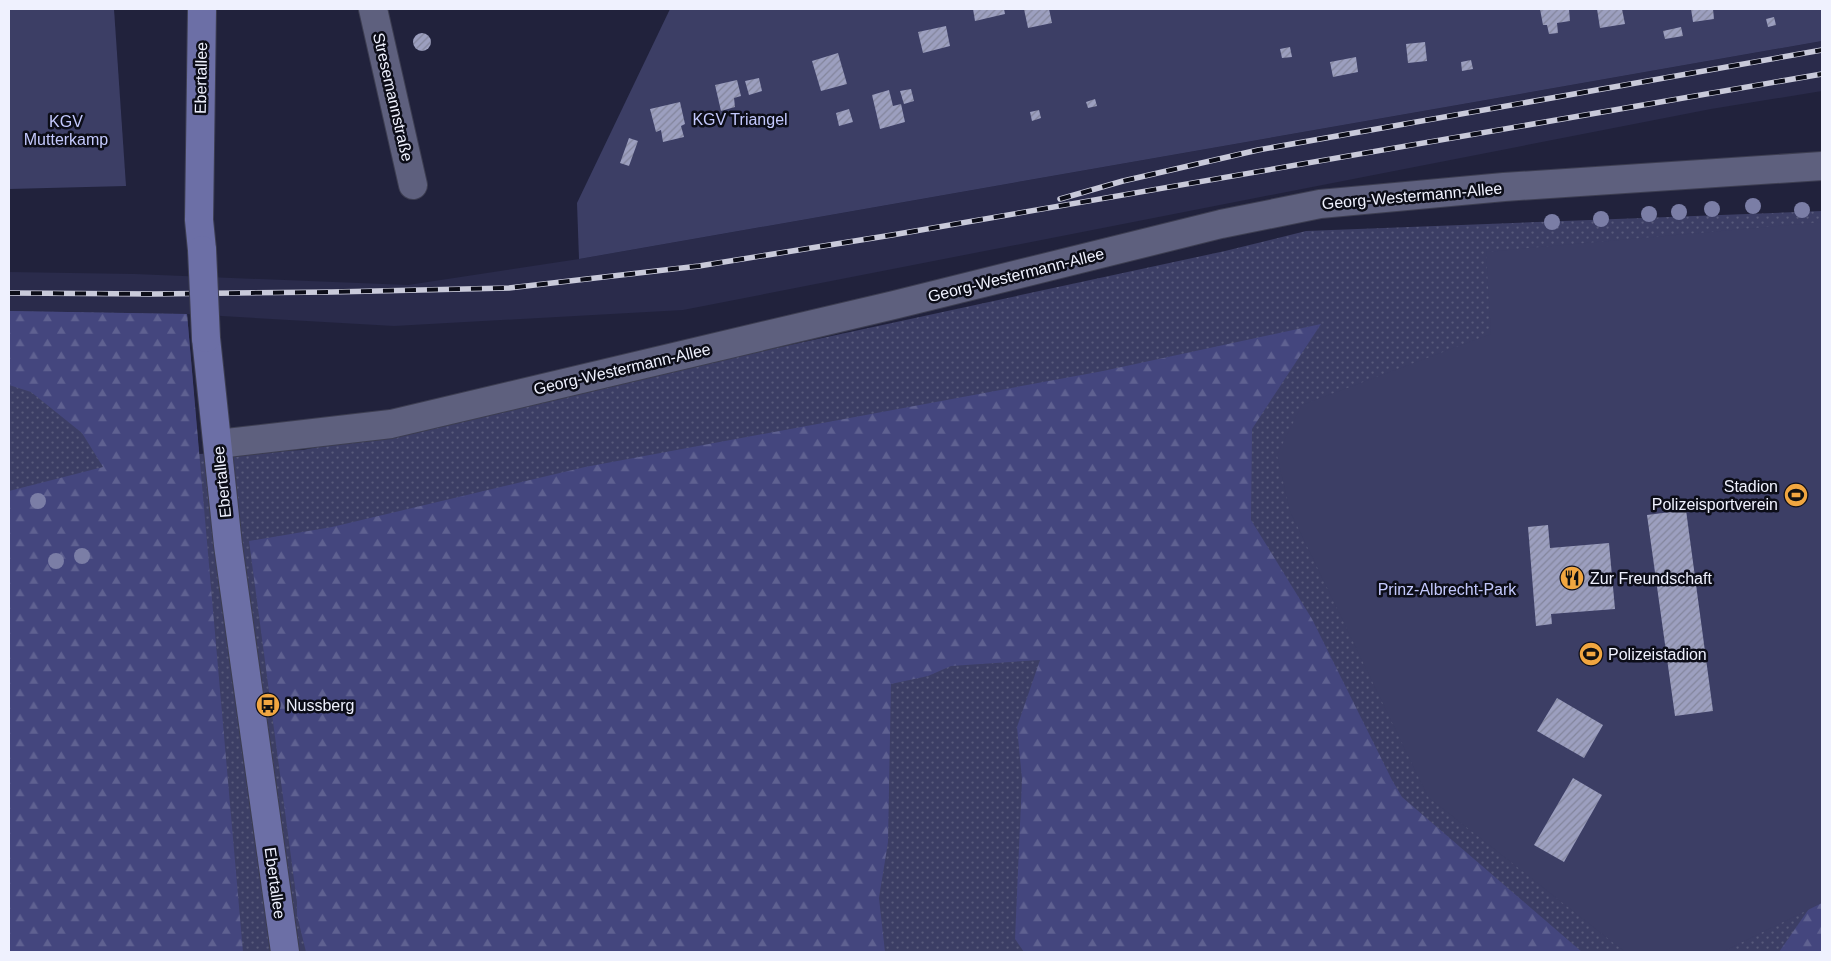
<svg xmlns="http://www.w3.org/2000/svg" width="1831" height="961" font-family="Helvetica,sans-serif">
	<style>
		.built { fill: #2a2b4b }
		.grass { fill: url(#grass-dots) }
		.forest { fill: url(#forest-firs) }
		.garden { fill: #3c3e65 }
		.building { fill: url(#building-hatch) }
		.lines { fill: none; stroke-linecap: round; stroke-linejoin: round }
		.minor-casing { stroke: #3d3e52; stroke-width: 30 }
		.major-casing { stroke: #3d3e52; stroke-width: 30 }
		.minor { stroke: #5e607e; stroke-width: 28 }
		.major { stroke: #6c6fa6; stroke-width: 28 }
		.rail-casing { stroke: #c9cada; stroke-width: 5.5 }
		.rail { stroke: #0c0d18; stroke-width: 4; stroke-dasharray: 11; stroke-linecap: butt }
		.major-bridge-casing { stroke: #3d3e52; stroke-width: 30; stroke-linecap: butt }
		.major-bridge { stroke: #6c6fa6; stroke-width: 28 }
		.tree { fill: #7b7ea6 }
		.labels { text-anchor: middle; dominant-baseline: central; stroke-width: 5; stroke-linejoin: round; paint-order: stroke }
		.street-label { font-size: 16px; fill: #eff1fe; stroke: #0c0d18 }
		.park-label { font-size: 16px; fill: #c4c9fd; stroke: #0c0d18 }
		.poi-label { font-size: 16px; fill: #eff1fe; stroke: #0c0d18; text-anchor: start }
	</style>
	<defs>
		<pattern id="grass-dots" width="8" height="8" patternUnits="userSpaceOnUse" patternTransform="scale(1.25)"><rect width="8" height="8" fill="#3c3e65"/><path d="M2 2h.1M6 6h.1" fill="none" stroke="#585a7c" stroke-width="1.8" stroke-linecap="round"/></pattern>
		<pattern id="forest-firs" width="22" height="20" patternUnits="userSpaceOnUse" patternTransform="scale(1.25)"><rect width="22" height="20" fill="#44467e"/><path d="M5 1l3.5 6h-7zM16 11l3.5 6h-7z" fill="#5f6191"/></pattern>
		<pattern id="building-hatch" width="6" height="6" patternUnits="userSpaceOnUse" patternTransform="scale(1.25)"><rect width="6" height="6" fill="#9c9fbf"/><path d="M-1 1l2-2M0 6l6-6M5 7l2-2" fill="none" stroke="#83859c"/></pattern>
	</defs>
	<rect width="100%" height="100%" fill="#21223c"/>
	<polygon class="built" points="1822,41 1822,91 1711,109 683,310 394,326 187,314 9,311 9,272 135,274 408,285 579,259"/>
	<polygon class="grass" points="1822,211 1822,952 9,952 9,311 187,314 199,454 303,450 1225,251 1306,231"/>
	<g class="forest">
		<polygon points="9,311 187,314 243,952 9,952 9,491 103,467 82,433 31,392 9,385"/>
		<polygon points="1321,324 1252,429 1251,520 1312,619 1392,780 1402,797 1582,952 1024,952 1015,939 1022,779 1017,727 1040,660 951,666 928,676 891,684 888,842 879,898 885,952 306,952 297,915 297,902 249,541 332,527 585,467 1103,371"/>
		<polygon points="1822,890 1822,952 1779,952"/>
	</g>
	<g class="garden">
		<polygon points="9,9 114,9 126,186 9,189"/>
		<polygon points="670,9 1822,9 1822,41 579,259 577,203"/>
		<polygon points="1822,222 1822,903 1722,952 1625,952 1428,797 1290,511 1277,455 1302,405 1491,334 1486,252"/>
	</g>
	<g class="building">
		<polygon points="973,9 1004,9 1005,14 975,21"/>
		<polygon points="1024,9 1049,9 1052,23 1028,28"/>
		<polygon points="1540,9 1569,9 1570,21 1557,23 1558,33 1549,34 1547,25 1543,25"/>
		<polygon points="1597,9 1622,9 1625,24 1600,28"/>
		<polygon points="1691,9 1713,9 1714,19 1693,22"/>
		<polygon points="1774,17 1776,25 1768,27 1766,19"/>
		<polygon points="946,26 950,46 923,53 918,32"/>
		<polygon points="1681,27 1683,36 1665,39 1663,31"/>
		<circle cx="422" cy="42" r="9"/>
		<polygon points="1425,42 1427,61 1408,63 1406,44"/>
		<polygon points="1290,47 1292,57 1282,58 1280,49"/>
		<polygon points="838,53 847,84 821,91 812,61"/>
		<polygon points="1356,57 1358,72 1333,77 1330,62"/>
		<polygon points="1471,60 1473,69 1462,71 1461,62"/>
		<polygon points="759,78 762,91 749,95 745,81"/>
		<polygon points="737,80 741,96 734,98 735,107 721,111 715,85"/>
		<polygon points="911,89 914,101 904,104 900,91"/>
		<polygon points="889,90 893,106 901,104 905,122 880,129 872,95"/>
		<polygon points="1095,99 1097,106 1088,108 1086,102"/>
		<polygon points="680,102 685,124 681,126 684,137 663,142 661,130 656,132 650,109"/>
		<polygon points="849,109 853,122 839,126 836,113"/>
		<polygon points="1039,110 1041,118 1032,121 1030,112"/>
		<polygon points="629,138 638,141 629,166 620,163"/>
		<polygon points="1686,510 1713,711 1675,716 1647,515"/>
		<polygon points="1548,525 1550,548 1609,543 1615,609 1551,614 1552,624 1536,626 1528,527"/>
		<polygon points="1557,698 1603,725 1584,758 1537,731"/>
		<polygon points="1573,778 1602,795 1564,862 1534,845"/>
	</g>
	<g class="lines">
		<g class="minor-casing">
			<g id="minor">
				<polyline points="373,9 413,185"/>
				<polyline points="218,444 391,424 894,305 1221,224 1320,204 1504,187 1822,166"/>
			</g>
		</g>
		<g class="major-casing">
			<g id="major">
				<polyline points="202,250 199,220 202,9"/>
				<polyline points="206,338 228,545 285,952"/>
			</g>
		</g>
		<use href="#minor" class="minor"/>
		<use href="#major" class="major"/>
		<g class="rail-casing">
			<g id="rail">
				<polyline points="1060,199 1123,181 1258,150 1822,50"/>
				<polyline points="9,293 153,294 332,292 509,288 699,266 892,235 1822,74"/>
			</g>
		</g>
		<use href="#rail" class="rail"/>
		<g class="major-bridge-casing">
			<polyline id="major-bridge" points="202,250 206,338"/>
		</g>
		<use href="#major-bridge" class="major-bridge"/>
	</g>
	<g class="tree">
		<circle cx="1753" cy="206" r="8"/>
		<circle cx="1712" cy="209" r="8"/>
		<circle cx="1802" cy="210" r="8"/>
		<circle cx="1679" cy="212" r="8"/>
		<circle cx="1649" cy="214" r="8"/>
		<circle cx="1601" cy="219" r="8"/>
		<circle cx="1552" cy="222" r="8"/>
		<circle cx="38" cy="501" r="8"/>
		<circle cx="82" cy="556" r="8"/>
		<circle cx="56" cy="561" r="8"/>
	</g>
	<defs>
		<g id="stadium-disc" transform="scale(1.25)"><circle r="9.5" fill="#f1a640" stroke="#0c0d18"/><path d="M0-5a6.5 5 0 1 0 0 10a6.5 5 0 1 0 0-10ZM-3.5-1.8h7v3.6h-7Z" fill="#111"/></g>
		<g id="restaurant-disc" transform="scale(1.25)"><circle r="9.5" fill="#f1a640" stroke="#0c0d18"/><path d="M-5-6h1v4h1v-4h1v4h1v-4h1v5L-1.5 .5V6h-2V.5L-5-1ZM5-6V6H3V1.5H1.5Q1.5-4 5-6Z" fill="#111"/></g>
		<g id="bus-disc" transform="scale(1.25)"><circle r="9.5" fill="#f1a640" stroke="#0c0d18"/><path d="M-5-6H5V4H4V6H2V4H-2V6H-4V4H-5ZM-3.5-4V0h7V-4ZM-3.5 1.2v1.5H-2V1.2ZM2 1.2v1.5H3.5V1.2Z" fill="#111"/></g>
	</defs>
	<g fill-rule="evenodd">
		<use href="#stadium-disc" x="1796" y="495"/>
		<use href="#restaurant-disc" x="1572" y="578"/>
		<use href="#stadium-disc" x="1591" y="654"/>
		<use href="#bus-disc" x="268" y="705"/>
	</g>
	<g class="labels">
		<g class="street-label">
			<text transform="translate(201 78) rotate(-89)">Ebertallee</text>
			<text transform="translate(393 97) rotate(77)">Stresemannstraße</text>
			<text transform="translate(1412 196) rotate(-5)">Georg-Westermann-Allee</text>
			<text transform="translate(1016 275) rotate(-14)">Georg-Westermann-Allee</text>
			<text transform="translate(622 369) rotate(-13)">Georg-Westermann-Allee</text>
			<text transform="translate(222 482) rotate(-96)">Ebertallee</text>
			<text transform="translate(275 883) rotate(82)">Ebertallee</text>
		</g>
		<g class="park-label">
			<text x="740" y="119">KGV Triangel</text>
			<text x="66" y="121">KGV<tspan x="66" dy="18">Mutterkamp</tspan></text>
			<text x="1447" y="589">Prinz-Albrecht-Park</text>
		</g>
		<g class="poi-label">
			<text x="1778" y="486" text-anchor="end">Stadion<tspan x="1778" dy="18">Polizeisportverein</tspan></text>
			<text x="1590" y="578">Zur Freundschaft</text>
			<text x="1608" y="654">Polizeistadion</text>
			<text x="286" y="705">Nussberg</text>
		</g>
	</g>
	<rect width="1831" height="961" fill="none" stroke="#eff1fe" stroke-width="20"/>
</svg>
